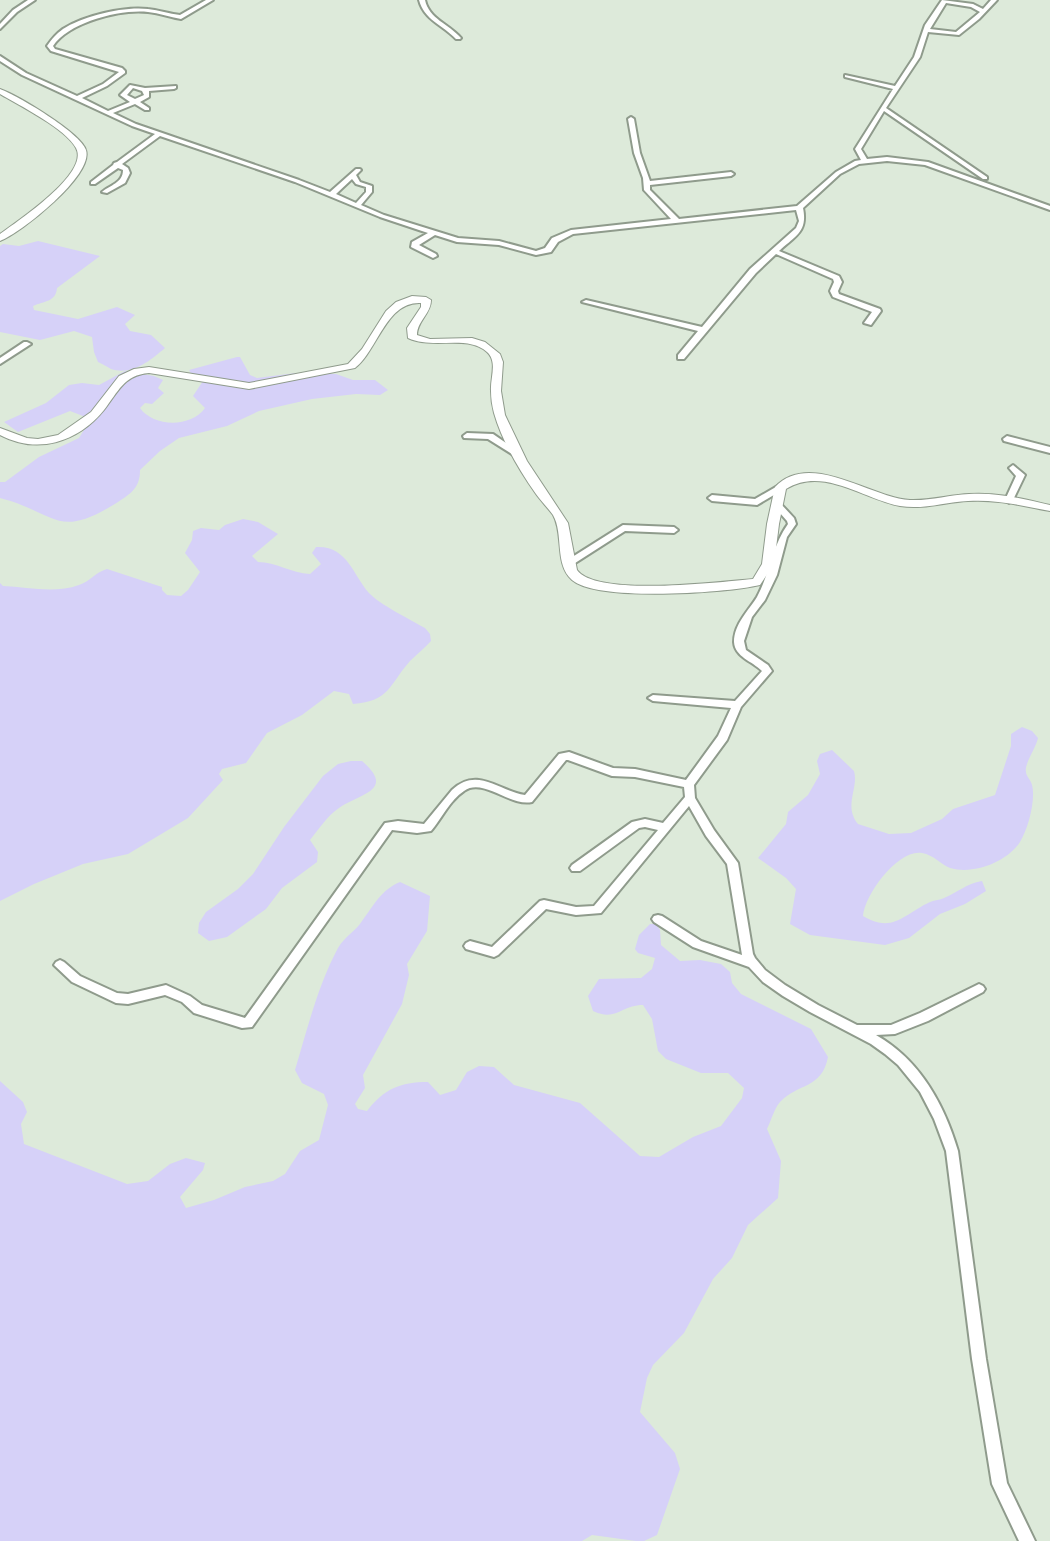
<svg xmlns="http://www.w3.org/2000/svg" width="1050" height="1541" font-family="Jost,sans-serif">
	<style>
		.green { fill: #d6d1f8 }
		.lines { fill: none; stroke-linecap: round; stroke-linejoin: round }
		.minor-casing { stroke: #8f9b8c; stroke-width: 4 }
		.tertiary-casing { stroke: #8f9b8c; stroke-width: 2 }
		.minor { fill: #fff; fill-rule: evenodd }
		.tertiary { fill: #fff; fill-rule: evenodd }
	</style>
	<rect width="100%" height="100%" fill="#ddeada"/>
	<g class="green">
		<path d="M38,241L100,256L57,288C56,302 44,301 33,306L34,310L78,319L117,307L135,315L125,324L130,331L151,335L165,348C151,360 132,376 111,369C107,367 103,364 98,362L94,352L92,337L74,331L40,340L0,332V246L3,244L19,246Z"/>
		<path d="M237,357H240L250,375L257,378L296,373L336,374L353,380H375L388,390L380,395L356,394L312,399L259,411L227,426L179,438L160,451L140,470C140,487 132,493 118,502C56,541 58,513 0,498V482H5L39,457L79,438L87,425L83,416L70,411L18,432L4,422L46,403L69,385L82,383L99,385L125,371L154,376L163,380L158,388L164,393L152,404L145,403L140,408C153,427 191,428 205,408L193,396L205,378L192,375L189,370Z"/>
		<path d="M243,519L258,522L278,534L252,556L258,562C276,562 291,573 310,574L321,564L312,553L316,547C347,545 353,575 369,593C379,604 411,620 425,628L430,634L431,641C425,648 417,654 410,661C389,685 390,701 353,704L349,694L334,691L302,715L267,733L246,763L222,769L219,774L223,780L188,818L128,854L83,864L34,884L0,901V583L3,586C28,587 54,594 79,585C89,582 96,572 107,569L162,587V590L167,595L181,596L188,590L200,572L185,553L192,540L193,531L201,528L219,530L225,525Z"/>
		<path d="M1022,727L1032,731L1038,738C1036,748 1024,764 1026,772C1026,776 1031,780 1032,785C1036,800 1028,829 1020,842C1007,862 974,875 950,868C940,864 934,855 922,853C898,849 865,894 863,916C893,934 904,914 930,902C935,900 940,900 944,898C958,892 966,884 982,881L986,891L965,904L940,914L909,938L885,945L810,935L790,924L796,889L786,878L758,858L786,824L788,812L808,795L820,774L817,761L820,754L832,750L854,771C859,788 843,806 858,824L889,834L911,833L942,819L953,809L995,795L1011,746V734Z"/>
		<path d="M351,761H362C397,791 358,794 339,808C327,816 319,829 310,840L318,852L317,862L282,888L266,909L252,919L227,937L209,941L198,933L199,923L206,912L238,889L253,874L284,827L323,776L338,764Z"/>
		<path d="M400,882L430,896L427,931L407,964L409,975L402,1004L363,1075L365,1088L355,1104L358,1109L367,1111C384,1089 400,1082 428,1082L440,1095L456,1090L467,1072L479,1066L494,1067L514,1085L580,1103L640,1156L659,1157L693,1137L721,1126L742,1098L744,1088L728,1073H701L666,1059L658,1051L652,1019L643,1005C621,1005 616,1022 593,1011L588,996L599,979L641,978L652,969L655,958L638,953L635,949L639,935L650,924H656L660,930L661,945L680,961L700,960L721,964L730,972L732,983L741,994L811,1029L828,1057C822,1089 798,1083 780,1102C774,1109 771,1121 767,1129L781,1161L778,1198L748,1225L732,1258L713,1279L684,1333L653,1365L647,1378L640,1412L675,1453L680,1469L657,1535L644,1541H636L592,1535L582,1541H0V1081L23,1102L27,1112L21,1124L24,1144L127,1184L148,1181L170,1164L186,1158L205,1163L203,1170L180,1197L186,1208L214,1200L245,1187L273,1181L285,1174L300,1151L319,1140L328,1105L324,1094L302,1083L295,1070C307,1030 318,985 338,948C345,936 356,931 362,921C374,905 381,890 400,882Z"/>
	</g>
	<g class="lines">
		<g class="minor-casing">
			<g id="minor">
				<polygon points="28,0 35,0 17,12 0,29 0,24 13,10"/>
				<path d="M206,0H213L181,19C170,17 159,13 148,12C121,9 69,22 53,46L55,49L122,68L125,71V73L107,86L82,98L108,111L130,102L120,95L130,85L145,88L176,86V88L174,89L149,91V97L140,102L149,108V110H145L135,104L113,113L136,124L299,180L330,192L356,169H360L361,170L356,175L360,182L372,186V192L361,205L384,215L458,238L499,241L536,251L545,248L552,238L571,230L671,219L644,190L643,178L634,153L628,119L631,117L634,119L640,153L650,181L731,172L734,174L731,176L650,185V190L679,219L797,206L836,172L855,161L861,160L855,149L893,89L845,77V75L895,86L914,57L925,25L942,0L973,4L983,9L991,0H997L979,19L959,35L928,32L920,57L886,108L987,177V179H983L884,111L861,149L867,159L887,157L928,162L1050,206V210L925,165L887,161L859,164L840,174L803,208C808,232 795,236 779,251L839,276L842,282L838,291L839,294L880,309L881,311L871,325L864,323L872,312L833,297L830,291L834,282L833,279L776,254L756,273L684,359H678V355L698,331L582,302L586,300L702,327L750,269L796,228L799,221L796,210L573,234L558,242L551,252L536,255L499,245L457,242L435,235L419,245L436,254L437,256L433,258L411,247L412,242L428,233L380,217L295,182L160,136L122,164L128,168L130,173L125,183L107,193L102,192C110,185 123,183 123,170L118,168L95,184H91V182L113,165L114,163L117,162L155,134L132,126L22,75L0,61V56L26,73L77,96L103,84L119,72L51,51L47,46C52,39 56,34 63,29C83,16 124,6 148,9C159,10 169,14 180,15ZM946,3L971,7L980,12L956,32L930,29ZM133,88L142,91L144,95L135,99L127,95ZM352,179L356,184L366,187V192L356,203L336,194Z"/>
				<path d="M419,0H425C429,19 449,24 461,38L460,39H456C443,25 424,20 419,0Z"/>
				<polygon points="24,342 27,342 31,344 0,364 0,358"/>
				<polygon points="467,433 493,434 522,454 521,456 515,456 488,439 464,438 463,436"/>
				<polygon points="1007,436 1050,447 1050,453 1004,441 1003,439"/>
				<polygon points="1013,465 1025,475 1013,500 1009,503 1005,500 1016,476 1009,468"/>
				<polygon points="781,484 784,485 784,489 757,505 712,501 708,498 712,495 755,499"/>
				<path d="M777,502L780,503L794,518L796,524L787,537L777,575L765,600L752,617L744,641L746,650L768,665L772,671L741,707L727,740L694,785L695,798L714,830L738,863L753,954L755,958L765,970L785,985L818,1005L857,1025H891L920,1013L975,986L979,984L983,986L985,989L983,992L928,1021L895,1034L876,1035C920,1060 944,1104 958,1151L986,1359L1007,1483L1035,1541H1019L992,1484L972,1359L946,1151L934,1119L920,1092L898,1065L885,1054L871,1044L810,1012L783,996L763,982L749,967L693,947L654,922L652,919L654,916L658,915L662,916L701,941L742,955L727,864L706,836L689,806L601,913L576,915L546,909L498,955L494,957L466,949L464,946L466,943L470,941L492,947L540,901L544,900L576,907L594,906L658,830L645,827L639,828L580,871H572L570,868L572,865L632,822L645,819L663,823L685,797L684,787L635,777L612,776L568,760H566L532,802C510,807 483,777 464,791C450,800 442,818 431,831L417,833L392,830L252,1027L242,1028L194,1013L182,1002L165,995L128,1004L116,1003L72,982L54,965L56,962L60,960L64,962L80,976L117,993L128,994L166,985L190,996L202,1005L245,1018L385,823L398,821L424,824L452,790C477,766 499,791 525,795L559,754L569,752L613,768L635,769L686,780L718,736L731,708L653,701L648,698L653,695L735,701L762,671C752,661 735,657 734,642C734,624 749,610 757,597C770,573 772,546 788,524L787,521L773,505Z"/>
				<polygon points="623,525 674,527 678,530 674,533 625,531 572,565 566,565 564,563 566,561"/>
			</g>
		</g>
		<g class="tertiary-casing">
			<g id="tertiary">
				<path d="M0,89C17,95 81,133 86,150C94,175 21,233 0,241V234C18,221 90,173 76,148C66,129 19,105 0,94Z"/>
				<path d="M412,296L426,297L431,300C431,314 417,321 417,335L430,339L472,338L485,342L500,354L503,362L501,391L505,415L527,461L568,523L577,570C596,597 720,582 753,579L762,564L767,524L775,487C810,450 871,498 910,500C929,501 949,495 969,494C997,492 1023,499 1050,505V511C1023,506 996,499 968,501C946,502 923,510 900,506C863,499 823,466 786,489L779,524L774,564L760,585C727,593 597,602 572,580C554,564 564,534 553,515C548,508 541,501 536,494C519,470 502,441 494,413C492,406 491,398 491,391C490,378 498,362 487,352C467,334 434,350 408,338L407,328L421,307V303C386,301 378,350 355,368L249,389L149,373C124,375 118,392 104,410C78,442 38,455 0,435V428L27,438L38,439L58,435L91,412L119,376L134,369L149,367L249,383L348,364L362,349L386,311L396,302Z"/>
			</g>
		</g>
		<use href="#minor" class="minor"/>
		<use href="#tertiary" class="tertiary"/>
	</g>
</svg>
